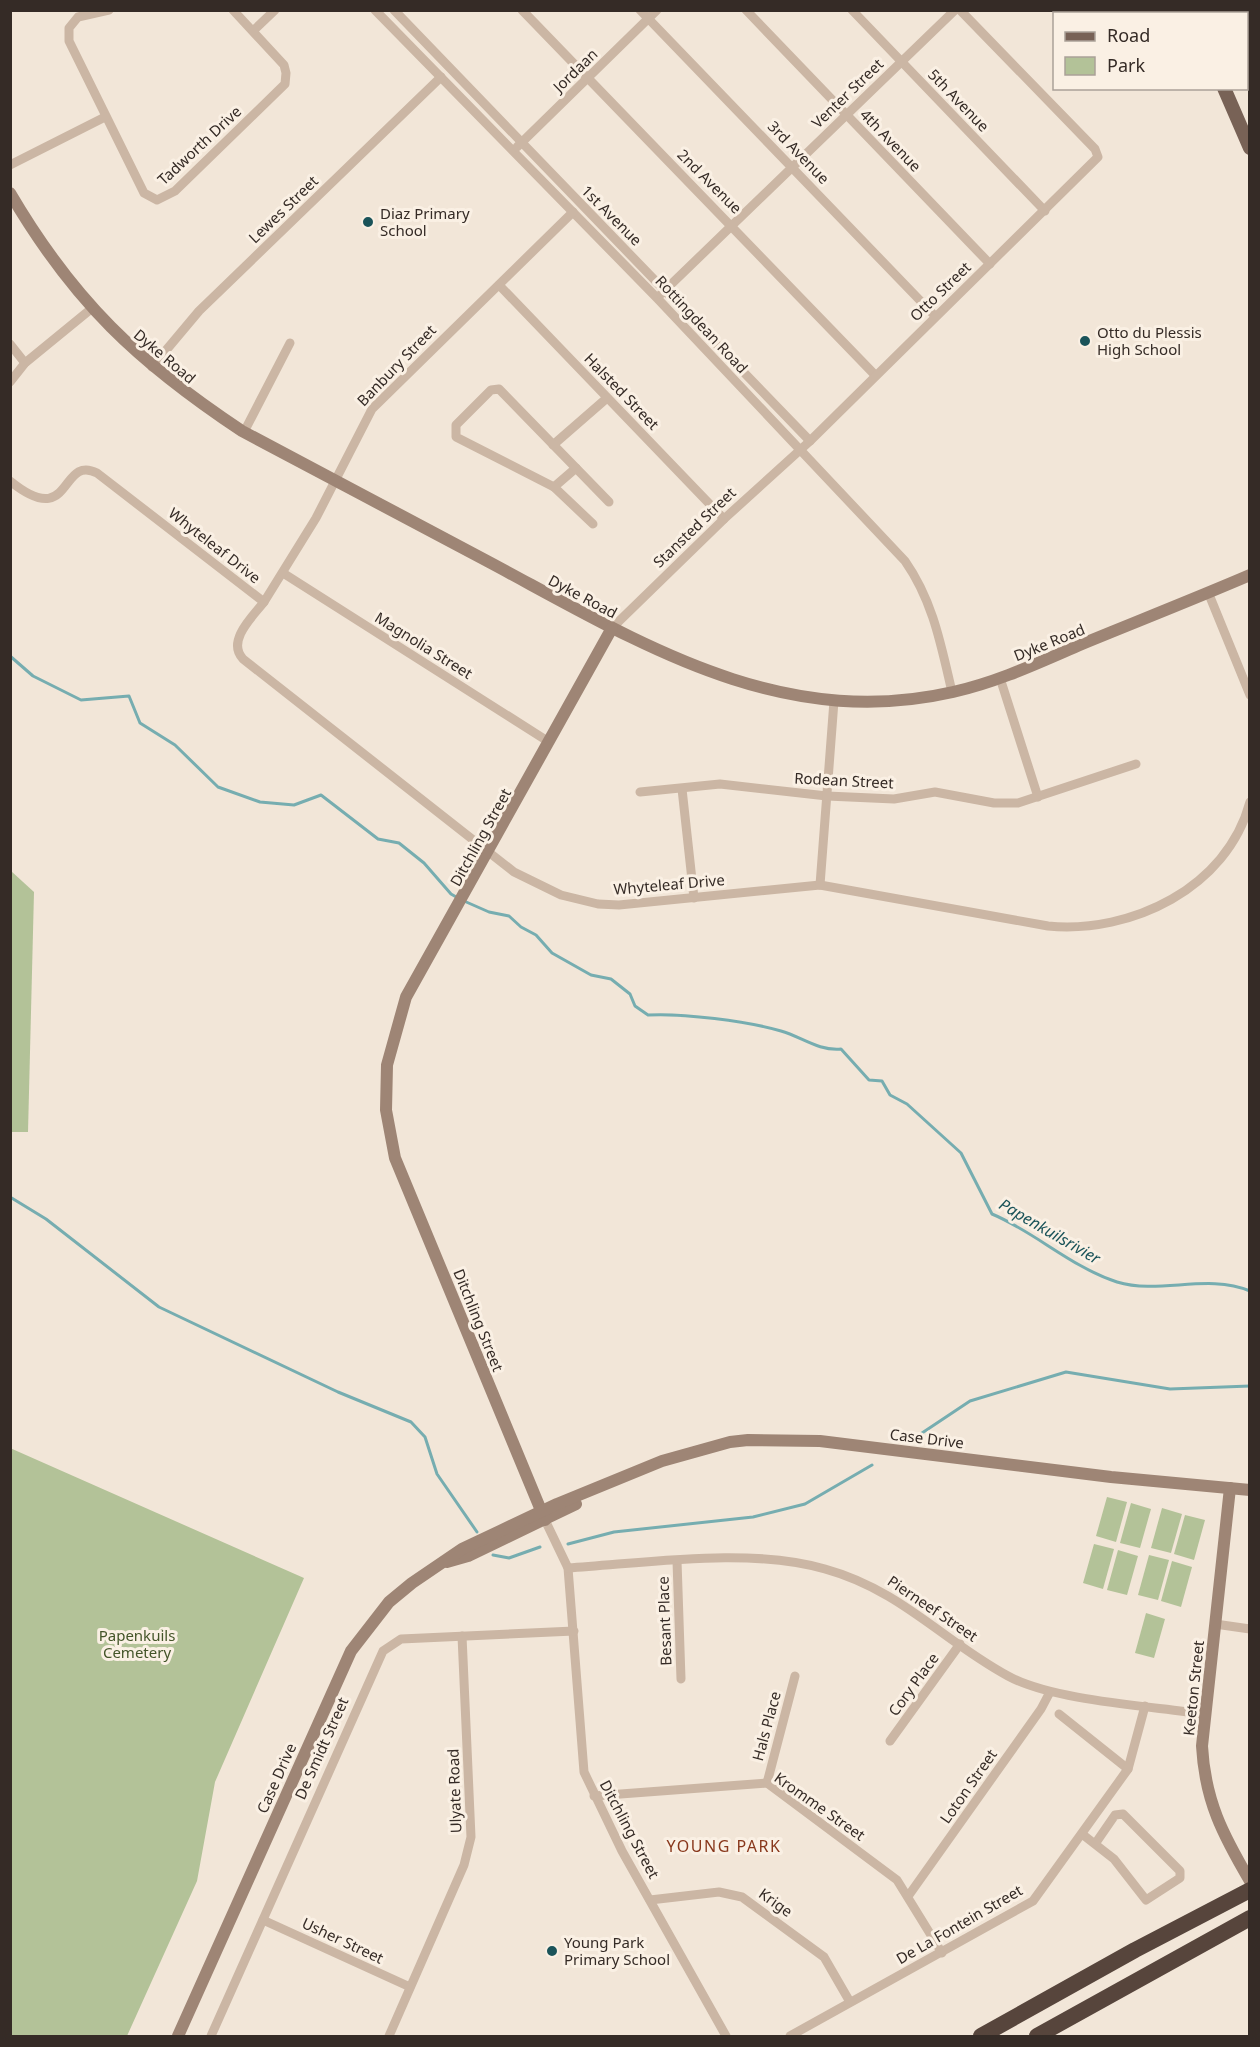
<svg xmlns="http://www.w3.org/2000/svg" width="1260" height="2047" font-family="'Noto Sans',sans-serif">
	<style>
		.green { fill: #b3c298 }
		.lines { fill: none; stroke-linecap: round; stroke-linejoin: round }
		.stream { stroke: #76adb0; stroke-width: 3 }
		.street { stroke: #cbb6a4; stroke-width: 9 }
		.secondary { stroke: #9e8575; stroke-width: 12 }
		.primary { stroke: #786256; stroke-width: 14 }
		.highway { stroke: #57453c; stroke-width: 16 }
		.rail { stroke: #352b26; stroke-width: 3; stroke-dasharray: 1.5 4.5; stroke-linecap: butt }
		.poi-dot { fill: #1a5359; stroke: #faf0e4; stroke-width: 2 }
		.labels { text-anchor: middle; dominant-baseline: central; stroke-width: 6; stroke-linejoin: round; paint-order: stroke }
		.street-label { font-size: 15px; fill: #352b26; stroke: #faf0e4 }
		.poi-label { font-size: 15px; fill: #352b26; stroke: #faf0e4; text-anchor: start }
		.park-label { font-size: 15px; fill: #445529; stroke: #faf0e4 }
		.water-label { font-size: 16px; font-style: italic; fill: #1a5359; stroke: #faf0e4 }
		.neighbourhood-label { font-size: 16px; letter-spacing: 1.5px; fill: #88371b; stroke: #faf0e4 }
	</style>
	<rect width="100%" height="100%" fill="#f2e6d8"/>
	<g class="green">
		<polygon points="11,871 34,892 28,1132 11,1132"/>
		<polygon points="10,1448 304,1578 215,1782 197,1881 127,2036 11,2036"/>
		<polygon points="1107,1497 1127,1502 1116,1542 1096,1536"/>
		<polygon points="1131,1503 1151,1509 1140,1548 1120,1543"/>
		<polygon points="1162,1508 1182,1514 1171,1553 1151,1548"/>
		<polygon points="1185,1515 1205,1520 1194,1560 1174,1554"/>
		<polygon points="1094,1544 1114,1549 1103,1589 1083,1583"/>
		<polygon points="1118,1550 1138,1556 1127,1595 1107,1590"/>
		<polygon points="1149,1555 1169,1560 1158,1600 1138,1595"/>
		<polygon points="1172,1561 1192,1567 1181,1607 1161,1601"/>
		<polygon points="1146,1613 1165,1619 1154,1658 1135,1653"/>
	</g>
	<g class="lines">
		<g class="stream">
			<polyline points="10,656 33,676 81,700 129,696 140,723 175,745 218,787 260,802 294,805 321,795 378,839 399,843 424,863 451,894 458,898"/>
			<path d="M464,901L489,912L509,916L521,927L536,935L552,953L591,975L611,979L630,994L635,1006L648,1015C682,1013 747,1021 781,1031C802,1037 818,1051 841,1049L869,1080L882,1081L890,1095L907,1104L961,1153L992,1214C1035,1232 1071,1267 1117,1282C1160,1295 1207,1273 1250,1291"/>
			<polyline points="10,1197 46,1219 159,1307 338,1392 411,1422 425,1437 437,1474 477,1532"/>
			<polyline points="919,1435 970,1401 1066,1372 1170,1389 1250,1386"/>
			<polyline points="568,1544 614,1532 753,1517 805,1504 872,1465"/>
			<polyline points="493,1555 509,1558 540,1547"/>
		</g>
		<g class="street">
			<polyline points="109,10 78,17 69,28 69,41 144,193 157,200 175,191 285,84 286,73 284,65 233,10"/>
			<path d="M375,10L657,298L905,561C933,601 941,645 952,692"/>
			<polyline points="394,10 810,441"/>
			<polyline points="522,10 875,375"/>
			<polyline points="640,10 935,316"/>
			<polyline points="746,10 990,264"/>
			<polyline points="852,10 1045,211"/>
			<polyline points="253,31 275,10"/>
			<polyline points="517,147 657,10"/>
			<polyline points="10,165 105,117"/>
			<polyline points="499,285 724,519"/>
			<polyline points="661,294 955,10"/>
			<polyline points="10,344 25,363"/>
			<polyline points="152,367 199,311 441,77"/>
			<polyline points="10,382 25,363 91,309"/>
			<polyline points="244,432 290,343"/>
			<polyline points="553,445 607,398"/>
			<path d="M10,481C73,532 59,454 97,473L264,602C253,616 226,641 243,659L514,872L561,895L598,904L619,905L820,885L1048,926C1131,934 1227,888 1250,802"/>
			<polyline points="554,487 576,468"/>
			<polyline points="593,524 554,487 456,437 456,425 491,390 499,389 609,502"/>
			<polyline points="283,573 549,742"/>
			<polyline points="1208,592 1250,695"/>
			<polyline points="264,602 316,518 372,409 573,212"/>
			<polyline points="612,628 724,519 810,441 1098,157 1095,149 960,10"/>
			<polyline points="1000,678 1038,797"/>
			<polyline points="682,789 694,898"/>
			<polyline points="640,792 720,784 827,796 894,799 935,792 994,803 1018,803 1136,764"/>
			<polyline points="820,885 834,701"/>
			<polyline points="545,1520 568,1568 584,1772 622,1851 726,2036"/>
			<polyline points="677,1561 681,1679"/>
			<path d="M568,1568C647,1563 750,1547 825,1569C901,1590 943,1641 1008,1676C1054,1701 1150,1706 1203,1714"/>
			<polyline points="1215,1624 1250,1629"/>
			<polyline points="1059,1714 1128,1769"/>
			<polyline points="890,1741 960,1644"/>
			<polyline points="767,1783 795,1676"/>
			<polyline points="594,1796 767,1783 897,1880 942,1953"/>
			<polyline points="1082,1834 1114,1859 1146,1900 1180,1878 1180,1871 1123,1814 1115,1815 1095,1844"/>
			<polyline points="909,1895 1041,1709 1050,1692"/>
			<polyline points="650,1900 719,1892 742,1897 824,1957 850,2002"/>
			<polyline points="263,1920 410,1987"/>
			<polyline points="211,2036 383,1651 401,1639 574,1631"/>
			<polyline points="389,2036 464,1865 471,1837 462,1636"/>
			<polyline points="790,2036 1033,1901 1128,1769 1145,1706"/>
		</g>
		<g class="secondary">
			<path d="M10,193C74,302 138,362 242,431C324,475 407,518 489,562C637,641 778,732 953,692C998,682 1040,662 1082,644C1138,621 1194,599 1250,575"/>
			<path d="M1230,1488L1202,1746C1205,1801 1223,1835 1250,1881"/>
			<polyline points="545,1520 395,1158 386,1110 387,1065 406,997 612,628"/>
			<polyline points="447,1562 468,1556 576,1504"/>
			<polyline points="178,2036 351,1651 389,1602 412,1583 462,1549 557,1504 662,1461 730,1442 748,1440 820,1441 1111,1477 1250,1490"/>
		</g>
		<g class="primary">
			<polyline points="1191,10 1192,14"/>
			<polyline points="1222,10 1223,14"/>
			<polyline points="1246,66 1250,73"/>
			<polyline points="1224,88 1250,148"/>
		</g>
		<g class="highway">
			<polyline points="981,2036 1135,1950 1250,1890"/>
			<polyline points="1037,2036 1250,1918"/>
		</g>
		<polyline class="rail" points="1246,21 1250,26"/>
	</g>
	<g class="poi-dot">
		<circle cx="368" cy="222" r="6"/>
		<circle cx="1085" cy="341" r="6"/>
		<circle cx="552" cy="1951" r="6"/>
	</g>
	<g class="labels">
		<g class="street-label">
			<text transform="translate(575 70) rotate(-44)">Jordaan</text>
			<text transform="translate(847 93) rotate(-44)">Venter Street</text>
			<text transform="translate(959 100) rotate(46)">5th Avenue</text>
			<text transform="translate(891 140) rotate(46)">4th Avenue</text>
			<text transform="translate(199 145) rotate(-43)">Tadworth Drive</text>
			<text transform="translate(799 152) rotate(46)">3rd Avenue</text>
			<text transform="translate(710 181) rotate(45)">2nd Avenue</text>
			<text transform="translate(283 209) rotate(-44)">Lewes Street</text>
			<text transform="translate(612 215) rotate(45)">1st Avenue</text>
			<text transform="translate(940 291) rotate(-44)">Otto Street</text>
			<text transform="translate(702 324) rotate(47)">Rottingdean Road</text>
			<text transform="translate(165 356) rotate(40)">Dyke Road</text>
			<text transform="translate(396 365) rotate(-46)">Banbury Street</text>
			<text transform="translate(622 391) rotate(46)">Halsted Street</text>
			<text transform="translate(694 527) rotate(-44)">Stansted Street</text>
			<text transform="translate(215 545) rotate(38)">Whyteleaf Drive</text>
			<text transform="translate(583 596) rotate(28)">Dyke Road</text>
			<text transform="translate(1049 642) rotate(-22)">Dyke Road</text>
			<text transform="translate(424 645) rotate(32)">Magnolia Street</text>
			<text transform="translate(844 780) rotate(3)">Rodean Street</text>
			<text transform="translate(480 837) rotate(-61)">Ditchling Street</text>
			<text transform="translate(669 884) rotate(-5)">Whyteleaf Drive</text>
			<text transform="translate(479 1320) rotate(68)">Ditchling Street</text>
			<text transform="translate(927 1438) rotate(7)">Case Drive</text>
			<text transform="translate(933 1608) rotate(34)">Pierneef Street</text>
			<text transform="translate(664 1621) rotate(-92)">Besant Place</text>
			<text transform="translate(913 1684) rotate(-54)">Cory Place</text>
			<text transform="translate(1193 1688) rotate(-84)">Keeton Street</text>
			<text transform="translate(766 1726) rotate(-75)">Hals Place</text>
			<text transform="translate(321 1748) rotate(-66)">De Smidt Street</text>
			<text transform="translate(276 1778) rotate(-66)">Case Drive</text>
			<text transform="translate(968 1786) rotate(-55)">Loton Street</text>
			<text transform="translate(454 1791) rotate(-92)">Ulyate Road</text>
			<text transform="translate(820 1806) rotate(35)">Kromme Street</text>
			<text transform="translate(630 1829) rotate(62)">Ditchling Street</text>
			<text transform="translate(776 1902) rotate(35)">Krige</text>
			<text transform="translate(959 1924) rotate(-30)">De La Fontein Street</text>
			<text transform="translate(343 1940) rotate(25)">Usher Street</text>
		</g>
		<g class="poi-label">
			<text x="380" y="213">Diaz Primary<tspan x="380" dy="17">School</tspan></text>
			<text x="1097" y="332">Otto du Plessis<tspan x="1097" dy="17">High School</tspan></text>
			<text x="564" y="1942">Young Park<tspan x="564" dy="17">Primary School</tspan></text>
		</g>
		<g class="park-label">
			<text x="137" y="1635">Papenkuils<tspan x="137" dy="17">Cemetery</tspan></text>
		</g>
		<g class="water-label">
			<text transform="translate(1050 1231) rotate(30)">Papenkuilsrivier</text>
		</g>
		<g class="neighbourhood-label">
			<text x="724" y="1846">YOUNG PARK</text>
		</g>
	</g>
	<rect width="1260" height="2047" fill="none" stroke="#352b26" stroke-width="24"/>
	<rect x="1053" y="12" width="195" height="78" fill="#faf0e4" stroke="#aba198" stroke-width="1.5"/>
	<rect x="1065" y="32" width="30" height="9" fill="#786256" stroke="#aba198" stroke-width="1.5"/>
	<text x="1107" y="42" font-size="18" fill="#352b26">Road</text>
	<rect x="1065" y="57" width="30" height="18" fill="#b3c298" stroke="#aba198" stroke-width="1.5"/>
	<text x="1107" y="72" font-size="18" fill="#352b26">Park</text>
</svg>
